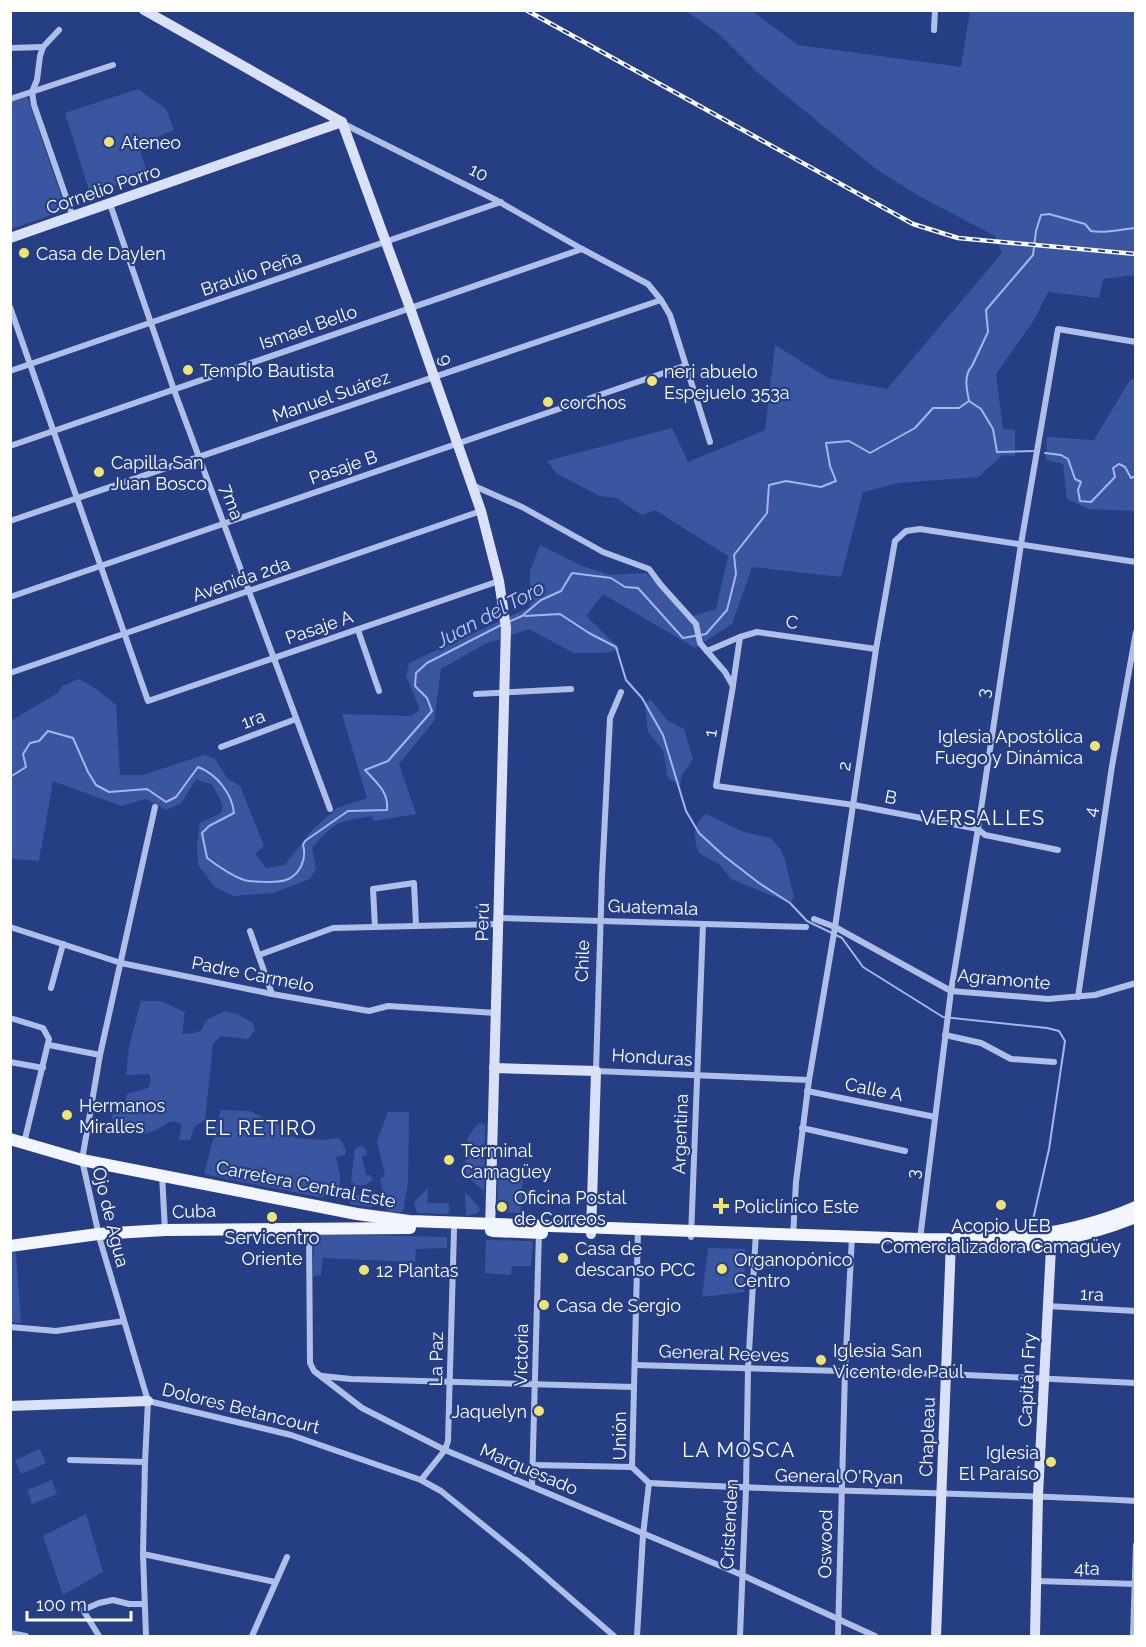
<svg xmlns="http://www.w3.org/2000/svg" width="1146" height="1647" font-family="Raleway,sans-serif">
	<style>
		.green { fill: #3b56a1 }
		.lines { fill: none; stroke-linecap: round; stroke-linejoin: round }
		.stream { stroke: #a4b7e8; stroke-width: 2 }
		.street { stroke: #b0bfe8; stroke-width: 6 }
		.secondary { stroke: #dae1f7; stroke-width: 10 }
		.primary { stroke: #f2f4fe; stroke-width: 12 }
		.rail-casing { stroke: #fff; stroke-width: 4.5 }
		.rail { stroke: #263e84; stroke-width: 2; stroke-dasharray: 7; stroke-linecap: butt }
		.poi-dot { fill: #f0e375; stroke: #263e84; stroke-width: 2 }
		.labels { text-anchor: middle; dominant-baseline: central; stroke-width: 4.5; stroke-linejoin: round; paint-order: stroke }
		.poi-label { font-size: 18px; fill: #fff; stroke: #263e84; text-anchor: start }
		.street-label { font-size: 18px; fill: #fff; stroke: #263e84 }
		.water-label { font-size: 20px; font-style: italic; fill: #bbcaef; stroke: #263e84 }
		.neighbourhood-label { font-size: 20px; letter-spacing: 1.5px; fill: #fff; stroke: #263e84 }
	</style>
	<rect width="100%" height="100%" fill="#263e84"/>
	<g class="green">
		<path d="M686,11H752L798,45L961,67L970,11H1135V275L1103,279L1099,298L1048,292L1034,320L996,374L1003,429L1015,430V456L1003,455L978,477L899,483L863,492L841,577L752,567L732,624L695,648L603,594L586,616L620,649L605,653H574L529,629L485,644L441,669L434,721L399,764L416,814L374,821L372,816C336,822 336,821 312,848L316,868L310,879L273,893L233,896L215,887L198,865L197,845L200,823L221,813L223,805L212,784L196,780L181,803L166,810L146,799L121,806L53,781L39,861L11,859L10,721L58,693L62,686L79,679L98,690L116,705L120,775H143L204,755L215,759L227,778L240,786L264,846L255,854L266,868L285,865L312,830L337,808L367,798L342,714L411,716L420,710L406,676L409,663L530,607V571L540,545L582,566L610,575L646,573L690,617L716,609L728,556L655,510L642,515L616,498L600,496L557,474L547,461L672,428L688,462L765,430L775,345L828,378L887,389L1002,253L995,236L919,196L876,169L757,72L719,34Z"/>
		<polygon points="138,89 166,109 174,130 138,145 148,175 90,193 65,113"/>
		<polygon points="27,96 66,210 11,229 10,102"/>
		<polygon points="1135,378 1135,511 1089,509 1067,499 1063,464 1046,460 1047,437 1094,440 1130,380"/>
		<polygon points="650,699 667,720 684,729 693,759 682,775 680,785 668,778 663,750 648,732 645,704"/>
		<path d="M706,814L744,832L771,838L781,850L785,860L794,897L790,903L731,879L719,864L699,853C693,837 692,826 706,814Z"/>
		<path d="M141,1001H160L185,1012L182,1034L195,1033L202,1030C205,1016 214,1018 225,1011L237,1014L252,1022L255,1030L248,1039L220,1036L213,1044L205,1120L195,1126L190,1140H179L182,1125C170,1117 167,1125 156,1130C150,1133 143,1134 137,1135L114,1121L111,1116C119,1110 126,1104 127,1094L148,1088L151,1081L149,1074L126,1075L129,1047Z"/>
		<polygon points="221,1110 250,1111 279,1125 295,1138 322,1140 339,1138 346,1150 345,1155 336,1157 340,1175 340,1189 331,1196 318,1197 204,1174"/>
		<polygon points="388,1112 409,1112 408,1183 403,1211 400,1213 387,1212 380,1179 385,1176 377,1141"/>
		<path d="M480,1123L485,1125L484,1191L466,1175C466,1151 461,1139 480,1123Z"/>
		<polygon points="361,1146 366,1149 367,1155 362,1156 366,1175 370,1175 373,1180 365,1185 355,1185 351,1180 355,1149"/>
		<polygon points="498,1174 523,1174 521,1213 497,1212"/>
		<polygon points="428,1188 427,1203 448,1203 450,1210 448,1214 417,1213 414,1202"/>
		<polygon points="465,1192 480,1208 478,1213 466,1216"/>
		<polygon points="370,1193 373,1195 376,1204 371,1207 351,1204 349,1201 351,1196"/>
		<polygon points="317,1234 447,1237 447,1248 416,1249 415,1262 323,1258 321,1275 313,1276 314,1237"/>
		<polygon points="486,1240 533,1241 531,1266 512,1266 511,1275 485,1273"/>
		<polygon points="708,1248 745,1249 744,1292 702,1297"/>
		<polygon points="16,1252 21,1323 11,1322 11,1253"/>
		<polygon points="40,1449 46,1463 21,1474 15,1460"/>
		<polygon points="52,1480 57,1494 32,1504 27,1490"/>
		<polygon points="86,1514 103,1572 63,1595 43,1536"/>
	</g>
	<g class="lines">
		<g class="stream">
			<path d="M969,401C967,390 963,376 972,366L988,332L986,310L1033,255L1036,231L1041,215L1049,214L1085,224L1091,231C1106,234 1120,229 1136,228"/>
			<polyline points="969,401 981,409 993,429 997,452 1033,451"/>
			<polyline points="1045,453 1061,455 1068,459 1075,479 1081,482 1078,490 1080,501 1091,502 1115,477 1113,468 1119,464 1125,467 1131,478 1136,476"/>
			<polyline points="525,616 560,614 589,633 616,647 626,680 642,698 663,735 686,811 699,833 724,856 759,883 790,903 807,921 842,938 863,967 943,1017 1047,1028 1059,1031 1065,1041 1049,1149 1032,1224"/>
			<polyline points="508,622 522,616 541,600 561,591 572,573 611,578 625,587 638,588 683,638 706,634 727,610 736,574 734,555 767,513 769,485 786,481 821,487 836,481 830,466 826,443 849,441 870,453 915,428 933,408 959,408 969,401"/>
			<path d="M10,777L26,767L23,754L30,743L39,741L48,731L73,738L88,772L96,785L109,792L147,789L166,802L176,797L198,767C217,774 232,794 234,813L209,826L202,833L207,858C219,867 230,875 244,880C251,882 279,883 286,880C300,875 307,859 303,845L305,841L348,811L387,810C389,792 376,782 365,770L388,761L432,711L427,698L415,686L416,673L427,663L503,624"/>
		</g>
		<g class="street">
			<polyline points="59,30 43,47 40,56 37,80 32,92 34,105 73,217"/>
			<polyline points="934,30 935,10"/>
			<polyline points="10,48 43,47"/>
			<polyline points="10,99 113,65"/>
			<polyline points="342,123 496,200 582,249 648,284 661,300 670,315 710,442"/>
			<polyline points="110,204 174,390 330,809"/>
			<polyline points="10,307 148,701 499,581"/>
			<polyline points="10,371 501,202"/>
			<polyline points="10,446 582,249"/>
			<polyline points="472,485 522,507 603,552 649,569 661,585 696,624 700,643 725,672 733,686 716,786 854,805 978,829 985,835 1058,850"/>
			<polyline points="10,521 661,300"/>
			<polyline points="10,597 684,366"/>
			<polyline points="358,630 379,691"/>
			<polyline points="707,651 740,637 757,632 876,649"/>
			<polyline points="10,673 481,511"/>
			<polyline points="733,685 740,637"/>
			<polyline points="621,692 610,718 602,876 596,1071 809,1080"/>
			<polyline points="476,694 571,689"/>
			<polyline points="221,747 296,719"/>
			<polyline points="498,918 806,927"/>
			<polyline points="814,919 835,927 951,991 1048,999 1095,995 1136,983"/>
			<polyline points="10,927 121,963 272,994 369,1011 388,1006 496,1013"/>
			<polyline points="375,927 373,889 414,883 416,925"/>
			<polyline points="250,931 272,994"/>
			<polyline points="259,955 333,928 498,924"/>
			<polyline points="51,988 63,944"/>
			<polyline points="1078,997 1112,766 1136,632"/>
			<polyline points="10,1018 43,1028 49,1039 24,1143"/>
			<polyline points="945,1035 981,1043 1011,1059 1054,1062"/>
			<polyline points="49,1045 100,1055"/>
			<polyline points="10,1062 43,1068"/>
			<polyline points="807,1091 935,1117"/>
			<polyline points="802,1128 905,1151"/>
			<polyline points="162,1175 165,1230"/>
			<polyline points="309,1228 310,1363 314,1371 362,1408 445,1450 742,1575 875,1636"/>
			<polyline points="638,1229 632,1467 649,1483"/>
			<polyline points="691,1237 703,924"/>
			<polyline points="793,1237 796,1182 809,1080 835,927 876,649 895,541 906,531 920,529 1136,562"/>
			<polyline points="919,1247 951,991 978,829 1021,544 1058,329 1136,342"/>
			<polyline points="1047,1306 1136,1311"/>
			<polyline points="10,1327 56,1331 124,1321"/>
			<polyline points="635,1365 946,1374 1136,1383"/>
			<polyline points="322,1376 351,1379 634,1387"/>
			<polyline points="148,1401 291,1435 421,1480 441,1491 525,1559 614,1636"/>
			<polyline points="70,1460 145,1462"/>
			<polyline points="533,1465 632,1467"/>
			<polyline points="421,1480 445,1450 448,1441 454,1230"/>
			<path d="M649,1483C811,1492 973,1492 1136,1501"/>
			<polyline points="532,1486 539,1231"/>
			<polyline points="143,1554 275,1582"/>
			<polyline points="1037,1581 1136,1584"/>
			<polyline points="10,1633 26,1636"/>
			<polyline points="99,1636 83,1610 99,1603 113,1600 129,1604 144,1604"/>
			<polyline points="146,1636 143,1554 145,1462 148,1401 100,1240 82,1160 100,1055 155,807"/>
			<polyline points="252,1636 287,1557"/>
			<polyline points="637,1636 643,1535 649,1483"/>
			<polyline points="740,1636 746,1489 748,1369 756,1232"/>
			<polyline points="838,1636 845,1371 852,1236"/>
			<polyline points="1133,1636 1136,1545"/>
		</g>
		<g class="secondary">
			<polyline points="144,10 342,122"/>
			<polyline points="342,122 410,308 481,511 499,581 506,628 490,1231"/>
			<polyline points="10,238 342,122"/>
			<polyline points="494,1068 596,1071 591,1234"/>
			<polyline points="10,1406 148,1401"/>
			<polyline points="936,1636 951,1241"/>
			<polyline points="1035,1636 1038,1495 1051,1248 1050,1234"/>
		</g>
		<g class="primary">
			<path d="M10,1139L82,1160L357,1214L409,1221L920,1239C999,1240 1062,1239 1136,1207"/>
			<polyline points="493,1231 542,1233"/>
			<polyline points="10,1246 98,1234 165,1230 410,1228"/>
			<path d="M946,1247C1017,1249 1069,1244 1136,1217"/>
		</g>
		<g class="rail-casing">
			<polyline id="rail" points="526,10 913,224 958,238 1136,254"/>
		</g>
		<use href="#rail" class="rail"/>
	</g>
	<g class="poi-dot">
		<circle cx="109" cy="142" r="6"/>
		<circle cx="24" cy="253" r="6"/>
		<circle cx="188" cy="370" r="6"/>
		<circle cx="652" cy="381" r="6"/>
		<circle cx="548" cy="402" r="6"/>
		<circle cx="99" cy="472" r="6"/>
		<circle cx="1095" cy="746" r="6"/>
		<circle cx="67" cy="1115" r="6"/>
		<circle cx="449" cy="1160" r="6"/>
		<circle cx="1001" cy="1205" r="6"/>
		<path d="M718 1197h6v6h6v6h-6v6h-6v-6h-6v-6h6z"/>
		<circle cx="502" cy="1207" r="6"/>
		<circle cx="272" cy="1217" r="6"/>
		<circle cx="563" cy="1258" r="6"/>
		<circle cx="722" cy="1269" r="6"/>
		<circle cx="364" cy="1270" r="6"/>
		<circle cx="544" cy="1305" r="6"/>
		<circle cx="821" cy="1360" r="6"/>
		<circle cx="539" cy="1411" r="6"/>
		<circle cx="1051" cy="1462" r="6"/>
	</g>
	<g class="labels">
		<g class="poi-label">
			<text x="121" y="142">Ateneo</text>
			<text x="36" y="253">Casa de Daylen</text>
			<text x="200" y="370">Templo Bautista</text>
			<text x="664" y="371">neri abuelo<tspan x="664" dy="21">Espejuelo 353a</tspan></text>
			<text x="560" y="402">corchos</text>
			<text x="111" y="462">Capilla San<tspan x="111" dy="21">Juan Bosco</tspan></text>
			<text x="1083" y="736" text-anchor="end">Iglesia Apostólica<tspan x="1083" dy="21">Fuego y Dinámica</tspan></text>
			<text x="79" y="1105">Hermanos<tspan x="79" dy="21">Miralles</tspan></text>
			<text x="461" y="1150">Terminal<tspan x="461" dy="21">Camagüey</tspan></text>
			<text x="514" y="1197">Oficina Postal<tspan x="514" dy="21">de Correos</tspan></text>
			<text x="734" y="1206">Policlínico Este</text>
			<text x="1001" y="1225" text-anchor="middle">Acopio UEB<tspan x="1001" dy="21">Comercializadora Camagüey</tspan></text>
			<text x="272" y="1237" text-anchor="middle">Servicentro<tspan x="272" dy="21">Oriente</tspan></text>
			<text x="575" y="1248">Casa de<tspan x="575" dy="21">descanso PCC</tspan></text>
			<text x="734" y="1259">Organopónico<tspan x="734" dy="21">Centro</tspan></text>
			<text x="376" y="1270">12 Plantas</text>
			<text x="556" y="1305">Casa de Sergio</text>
			<text x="833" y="1350">Iglesia San<tspan x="833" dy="21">Vicente de Paúl</tspan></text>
			<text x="527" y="1411" text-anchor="end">Jaquelyn</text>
			<text x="1039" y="1452" text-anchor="end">Iglesia<tspan x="1039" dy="21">El Paraíso</tspan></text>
		</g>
		<g class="street-label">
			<text transform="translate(479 172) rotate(27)">10</text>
			<text transform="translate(103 189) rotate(-19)">Cornelio Porro</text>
			<text transform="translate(251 273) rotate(-19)">Braulio Peña</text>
			<text transform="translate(308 327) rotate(-19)">Ismael Bello</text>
			<text transform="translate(446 360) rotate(71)">9</text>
			<text transform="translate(331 396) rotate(-19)">Manuel Suárez</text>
			<text transform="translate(343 467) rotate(-19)">Pasaje B</text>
			<text transform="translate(232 502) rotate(70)">7ma</text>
			<text transform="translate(241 579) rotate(-19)">Avenida 2da</text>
			<text transform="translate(792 622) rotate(8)">C</text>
			<text transform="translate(319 627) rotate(-19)">Pasaje A</text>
			<text transform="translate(983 693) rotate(-82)">3</text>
			<text transform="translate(253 719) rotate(-21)">1ra</text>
			<text transform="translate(710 733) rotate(-80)">1</text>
			<text transform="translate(844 766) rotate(-82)">2</text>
			<text transform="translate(891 797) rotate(11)">B</text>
			<text transform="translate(1090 812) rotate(-81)">4</text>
			<text transform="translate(653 907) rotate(2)">Guatemala</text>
			<text transform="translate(482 922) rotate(-89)">Perú</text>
			<text transform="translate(582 961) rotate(-88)">Chile</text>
			<text transform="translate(253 974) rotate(11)">Padre Carmelo</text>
			<text transform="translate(1004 979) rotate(5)">Agramonte</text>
			<text transform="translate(652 1057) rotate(3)">Honduras</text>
			<text transform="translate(874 1089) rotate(11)">Calle A</text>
			<text transform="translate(680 1134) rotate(-88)">Argentina</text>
			<text transform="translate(913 1174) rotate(-83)">3</text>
			<text transform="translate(306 1184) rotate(11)">Carretera Central Este</text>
			<text transform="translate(194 1211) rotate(-2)">Cuba</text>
			<text transform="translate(111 1217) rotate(76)">Ojo de Agua</text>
			<text transform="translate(1092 1294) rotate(3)">1ra</text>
			<text transform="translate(724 1353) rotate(2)">General Reeves</text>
			<text transform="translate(521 1355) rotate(-89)">Victoria</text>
			<text transform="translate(436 1359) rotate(-89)">La Paz</text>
			<text transform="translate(1027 1380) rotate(-87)">Capitán Fry</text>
			<text transform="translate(241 1408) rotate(14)">Dolores Betancourt</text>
			<text transform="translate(619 1436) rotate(-90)">Unión</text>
			<text transform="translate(927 1437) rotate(-88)">Chapleau</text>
			<text transform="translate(529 1469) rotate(23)">Marquesado</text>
			<text transform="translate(839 1476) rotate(1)">General O'Ryan</text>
			<text transform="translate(729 1524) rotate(-87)">Cristenden</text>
			<text transform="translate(825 1544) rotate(-89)">Oswood</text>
			<text transform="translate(1087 1568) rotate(2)">4ta</text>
		</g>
		<g class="water-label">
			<text transform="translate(490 614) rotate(-28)">Juan del Toro</text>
		</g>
		<g class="neighbourhood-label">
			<text x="983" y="818">VERSALLES</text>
			<text x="261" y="1128">EL RETIRO</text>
			<text x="739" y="1450">LA MOSCA</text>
		</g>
	</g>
	<rect width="1146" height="1647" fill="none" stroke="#ffffff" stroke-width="24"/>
	<path d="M27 1611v9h104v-9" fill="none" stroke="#ffffff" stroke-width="3"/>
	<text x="36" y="1611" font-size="18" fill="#ffffff" stroke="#263e84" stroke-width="4.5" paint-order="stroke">100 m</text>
</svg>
